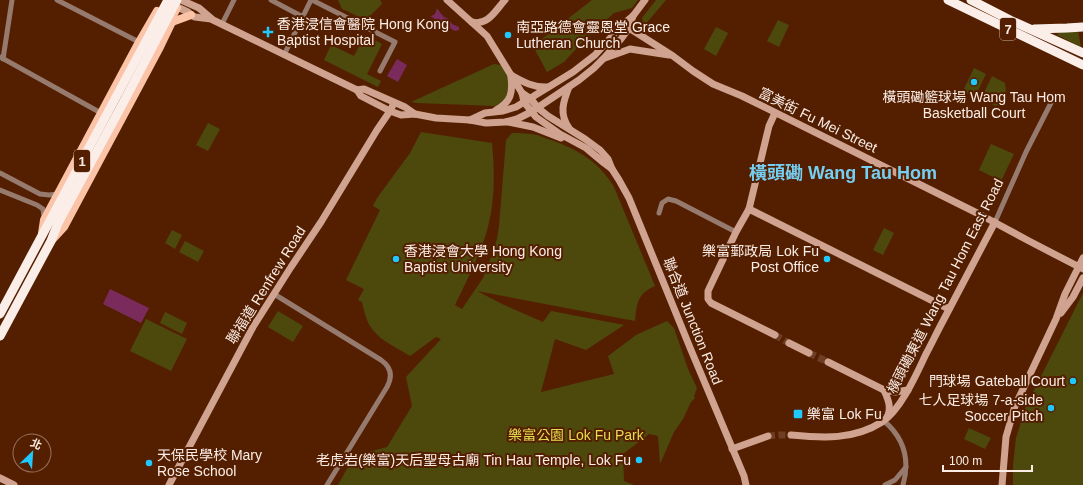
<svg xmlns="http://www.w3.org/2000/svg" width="1083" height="485" font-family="Arial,'Noto Sans TC',sans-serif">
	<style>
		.green { fill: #4d490c }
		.water { fill: #7b2a5c }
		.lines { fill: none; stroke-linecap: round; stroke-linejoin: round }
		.secondary-tunnel { stroke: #6d3e23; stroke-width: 7; stroke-dasharray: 7 3.5; stroke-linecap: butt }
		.street { stroke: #967a6e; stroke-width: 5 }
		.secondary { stroke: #cfa38f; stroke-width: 7 }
		.primary { stroke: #fbc3a8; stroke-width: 8 }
		.highway { stroke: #fbede7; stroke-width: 9 }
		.poi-dot { fill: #20c9fd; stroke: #541f01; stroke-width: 1.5 }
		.labels { text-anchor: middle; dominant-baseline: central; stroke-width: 4; stroke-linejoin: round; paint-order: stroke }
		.shield { fill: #541f01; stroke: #c9afa1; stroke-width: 1 }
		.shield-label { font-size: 13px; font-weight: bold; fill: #fbede6 }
		.poi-label { font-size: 14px; fill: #fbede6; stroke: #541f01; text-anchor: start }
		.street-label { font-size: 14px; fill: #fbede6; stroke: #541f01 }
		.park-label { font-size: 14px; fill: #e6dd51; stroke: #541f01 }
		.district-label { font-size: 18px; font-weight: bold; fill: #75cff3; stroke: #541f01 }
	</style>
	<rect width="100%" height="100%" fill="#541f01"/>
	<g class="green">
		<polygon points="338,0 380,0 382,4 366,20 342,9"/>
		<polygon points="592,0 638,0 632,8 614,13 585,39 564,62 547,72 533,46"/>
		<polygon points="656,0 666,0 644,26 642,18"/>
		<polygon points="778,20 789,25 779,47 767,41"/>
		<polygon points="716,27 728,33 716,56 704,49"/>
		<polygon points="1078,31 1081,47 1057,35 1059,32"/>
		<polygon points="365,35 382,44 367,74 381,81 378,87 324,60 331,45 354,56"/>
		<polygon points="494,64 500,65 503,67 507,73 510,85 505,101 495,106 417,103 411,102"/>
		<polygon points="974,68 986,74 975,97 963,91"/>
		<path d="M992,76L1005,83C1007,95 1006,98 996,106L981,99Z"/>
		<polygon points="208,123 220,129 208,151 196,145"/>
		<path d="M421,132L492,143C495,174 495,204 486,234C478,259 466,282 455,305L462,309L483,278L488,266L497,239L499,226L506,140L512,133C518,133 524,133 530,134C537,134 544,138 551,140C579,150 599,162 614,187L655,286C637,294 637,303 635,321L477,291L504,305L543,322L551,311L624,325L586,350L555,339L541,392L614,374L608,356L636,335L667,321L674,328L688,369L697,388L694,396L695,398L691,402L683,419L674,432L660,464L658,436L649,434L623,454L624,481L634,485H338L354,456L387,447L412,406L406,377L441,339L436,337L410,356C394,346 374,338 367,320C365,314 363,308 362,302L358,300L364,289L346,280L380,210L373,206L377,198L410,153Z"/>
		<polygon points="991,144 1014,154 1001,181 979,170"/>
		<polygon points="884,228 894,233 883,255 873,250"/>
		<polygon points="172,230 182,235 175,249 165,243"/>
		<polygon points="185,241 204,251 198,262 179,252"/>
		<polygon points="1083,293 1083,485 1013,485 1013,465 1016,438 1026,406"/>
		<polygon points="278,311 303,326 293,342 268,327"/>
		<polygon points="165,312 187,323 182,334 160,323"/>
		<polygon points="146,319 187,339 171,371 130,351"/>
		<polygon points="969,428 991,438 985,449 964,439"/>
	</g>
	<g class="water">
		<path d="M437,8C437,9 444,17 444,17C446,18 447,18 449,19L452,24L459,27V30L455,31L453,30L430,16C435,16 436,12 437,8Z"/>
		<polygon points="397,59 407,65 398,82 387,76"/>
		<polygon points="110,289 149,308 141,323 103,304"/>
	</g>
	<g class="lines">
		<g class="secondary-tunnel">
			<polyline points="775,335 789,343"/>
			<polyline points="809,353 828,362"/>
			<polyline points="768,436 779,435 791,435"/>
		</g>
		<g class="street">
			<polyline points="57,0 139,42"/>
			<polyline points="271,0 303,17"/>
			<polyline points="312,0 395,42 380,71"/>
			<polyline points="222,24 234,0"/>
			<polyline points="284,55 311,0"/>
			<polyline points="0,57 101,113"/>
			<polyline points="3,59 12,0"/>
			<polyline points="0,173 40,194 49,195 58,194"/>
			<polyline points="0,190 37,205 43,209 44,217"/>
			<polyline points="659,213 662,203 668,199 676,201 736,232"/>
			<polyline points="995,222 1026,152 1055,95"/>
			<path d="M274,294L381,360C391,367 393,376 387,387L327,485"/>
			<path d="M884,421C904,438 910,460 903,485"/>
			<polyline points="885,485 895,480 906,467"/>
		</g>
		<g class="secondary">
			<polyline points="181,0 199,8 213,20 357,90 364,89 405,107 415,114"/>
			<polyline points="447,0 487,36 522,93 524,102 536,117 560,134 586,148 604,163 612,169"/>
			<polyline points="173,5 188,12 191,15 195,17 211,19"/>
			<path d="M472,22C488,26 495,11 505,0"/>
			<polyline points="621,26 629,28 673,56 693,71 713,84 742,96 977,213 1029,241 1083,269"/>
			<polyline points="605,58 630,49 669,55"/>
			<path d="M511,75C523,82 534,88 548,87"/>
			<path d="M569,87C563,102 559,114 569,128"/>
			<polyline points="357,90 361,96 390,111 401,115 415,114 436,118 470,120 486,123 505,122 517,119 531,112 579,80 594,68 604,58 621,39 629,28 633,16"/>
			<polyline points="522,93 531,99 538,108 548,116 585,139 600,150 608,159 612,169 619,180 629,198 691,350 744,476 746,485"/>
			<path d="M496,110C511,102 513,93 511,77"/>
			<polyline points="470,120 485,113 503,111 516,107 573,72 595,55 621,26 633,16 645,0"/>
			<polyline points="508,122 533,127 561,138"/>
			<polyline points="749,209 949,309"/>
			<polyline points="1061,313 1073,297 1083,278"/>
			<polyline points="775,335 711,303 708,299 708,291 736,232 749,209 769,126 775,113"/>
			<polyline points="789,343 809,353"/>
			<polyline points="828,362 884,390 895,392 908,390"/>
			<path d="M884,390C888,399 892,408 887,417"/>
			<path d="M791,435C823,438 854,440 882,422C901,410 917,373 926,354C932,343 937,332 943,321C960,288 978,255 995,222"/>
			<polyline points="732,449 768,436"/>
			<polyline points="0,478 14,485"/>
			<polyline points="169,485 253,327 291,267 321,222 377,130 390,111 394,103"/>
			<polyline points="1002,485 1006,437 1015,406 1056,319 1065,294 1083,258"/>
		</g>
		<g class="primary">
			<polyline points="172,22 191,15"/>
			<polyline points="42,233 44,220 139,42 157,11"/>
			<polyline points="52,240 64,227 160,47 172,22 173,16 177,8"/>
		</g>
		<g class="highway">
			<polyline points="948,0 1083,65"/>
			<polyline points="971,0 1010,20 1083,53"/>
			<polyline points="1034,29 1067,28 1083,27"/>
			<polyline points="0,314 168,0"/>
			<polyline points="0,336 51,241 58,223 122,105 177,0"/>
		</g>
	</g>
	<g class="poi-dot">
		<path d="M266 26h4v4h4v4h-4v4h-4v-4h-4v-4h4z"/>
		<circle cx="508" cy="35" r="4"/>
		<circle cx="974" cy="82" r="4"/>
		<circle cx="396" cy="259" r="4"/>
		<circle cx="827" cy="259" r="4"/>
		<circle cx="1073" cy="381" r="4"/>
		<circle cx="1051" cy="408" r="4"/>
		<rect x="793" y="409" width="10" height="10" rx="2"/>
		<circle cx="639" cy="460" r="4"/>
		<circle cx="149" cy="463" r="4"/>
	</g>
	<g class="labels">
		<g class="shield">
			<rect x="1000" y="18" width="16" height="22" rx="3"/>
			<rect x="74" y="150" width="16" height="22" rx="3"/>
		</g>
		<g class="shield-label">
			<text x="1008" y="29">7</text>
			<text x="82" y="161">1</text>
		</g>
		<g class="poi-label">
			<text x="277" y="24">香港浸信會醫院 Hong Kong<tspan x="277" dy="16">Baptist Hospital</tspan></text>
			<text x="516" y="27">南亞路德會靈恩堂 Grace<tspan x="516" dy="16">Lutheran Church</tspan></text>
			<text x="974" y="97" text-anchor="middle">橫頭磡籃球場 Wang Tau Hom<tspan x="974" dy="16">Basketball Court</tspan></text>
			<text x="404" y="251">香港浸會大學 Hong Kong<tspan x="404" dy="16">Baptist University</tspan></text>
			<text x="819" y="251" text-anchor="end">樂富郵政局 Lok Fu<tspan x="819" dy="16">Post Office</tspan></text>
			<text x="1065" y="381" text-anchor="end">門球場 Gateball Court</text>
			<text x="1043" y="400" text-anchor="end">七人足球場 7-a-side<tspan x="1043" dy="16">Soccer Pitch</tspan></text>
			<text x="807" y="414">樂富 Lok Fu</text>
			<text x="157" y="455">天保民學校 Mary<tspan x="157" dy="16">Rose School</tspan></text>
			<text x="631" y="460" text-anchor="end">老虎岩(樂富)天后聖母古廟 Tin Hau Temple, Lok Fu</text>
		</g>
		<g class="street-label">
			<text transform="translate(818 120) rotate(26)">富美街 Fu Mei Street</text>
			<text transform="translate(266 285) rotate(-58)">聯福道 Renfrew Road</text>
			<text transform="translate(945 286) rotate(-63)">橫頭磡東道 Wang Tau Hom East Road</text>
			<text transform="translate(693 321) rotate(68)">聯合道 Junction Road</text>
		</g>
		<g class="park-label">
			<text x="576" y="435">樂富公園 Lok Fu Park</text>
		</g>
		<g class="district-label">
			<text x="843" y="173">橫頭磡 Wang Tau Hom</text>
		</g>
	</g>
	<g transform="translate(32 453) rotate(25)"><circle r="19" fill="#541f01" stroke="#97715d"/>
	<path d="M0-3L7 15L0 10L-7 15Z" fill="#20c9fd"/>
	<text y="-6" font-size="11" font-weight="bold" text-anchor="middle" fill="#fbede6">北</text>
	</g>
	<path d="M943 465v6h89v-6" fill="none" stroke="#fbede6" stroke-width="2"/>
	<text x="949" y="465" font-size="12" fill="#fbede6" stroke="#541f01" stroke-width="3" paint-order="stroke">100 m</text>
</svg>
